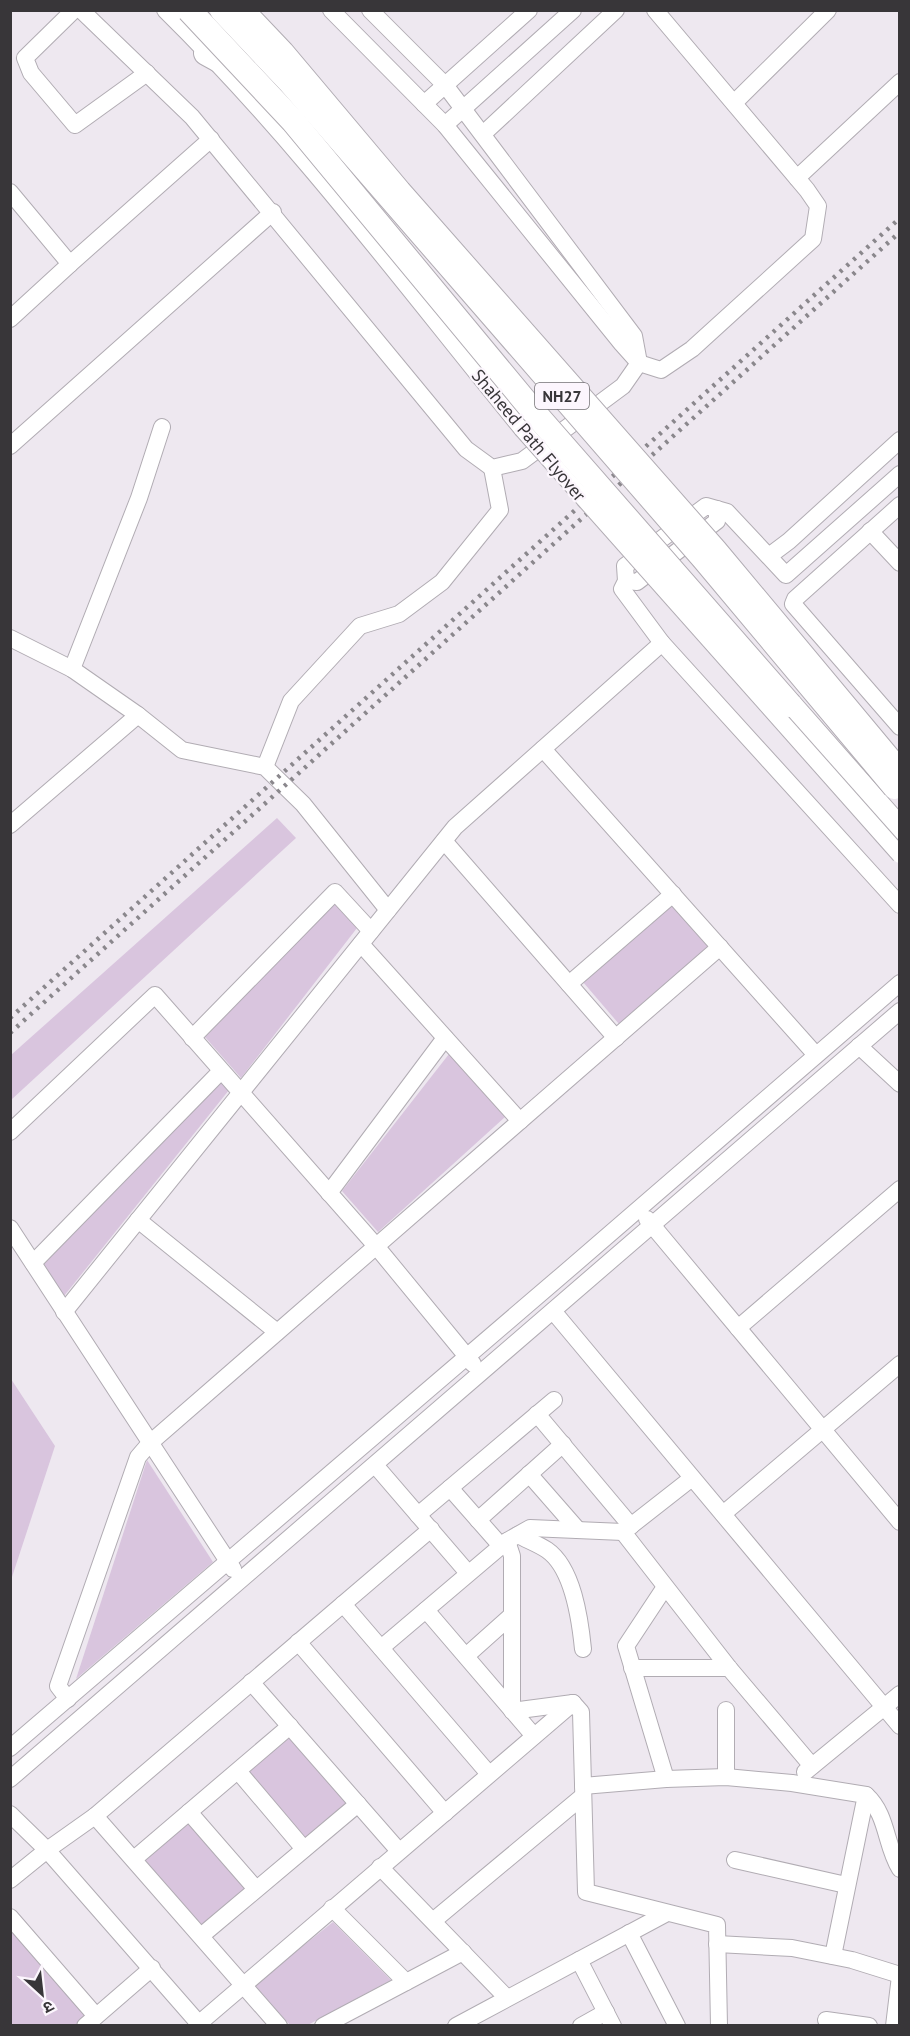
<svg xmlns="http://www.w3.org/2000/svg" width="910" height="2036" font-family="'PT Sans','Noto Sans Devanagari',sans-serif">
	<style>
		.green { fill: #d9c5de }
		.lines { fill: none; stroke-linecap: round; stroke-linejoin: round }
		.minor-casing { stroke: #b1acb3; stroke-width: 18 }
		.highway-casing { stroke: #b1acb3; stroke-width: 26 }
		.minor { stroke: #fff; stroke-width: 16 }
		.highway { stroke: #fff; stroke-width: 24 }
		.rail { stroke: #8a878c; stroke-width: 4.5; stroke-dasharray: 3 6; stroke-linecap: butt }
		.minor-bridge-casing { stroke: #b1acb3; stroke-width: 18; stroke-linecap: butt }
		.highway-bridge-casing { stroke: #b1acb3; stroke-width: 26; stroke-linecap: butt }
		.minor-bridge { stroke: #fff; stroke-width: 16 }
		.highway-bridge { stroke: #fff; stroke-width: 24 }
		.labels { text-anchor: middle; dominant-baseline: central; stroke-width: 4.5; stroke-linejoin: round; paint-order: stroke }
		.shield { fill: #fcf6fd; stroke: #737074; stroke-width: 1.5 }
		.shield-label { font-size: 16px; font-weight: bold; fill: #383639 }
		.street-label { font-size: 18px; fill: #383639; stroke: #fcf6fd }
	</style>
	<rect width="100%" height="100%" fill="#eee8f0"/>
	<g class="green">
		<polygon points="277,818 296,838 11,1100 11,1055"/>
		<polygon points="335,903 357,928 241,1078 205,1037"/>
		<polygon points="671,905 708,947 619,1024 583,982"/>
		<polygon points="449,1054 505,1117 378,1232 342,1191"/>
		<polygon points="221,1081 229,1090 64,1296 43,1265"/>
		<polygon points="11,1379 55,1446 11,1580"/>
		<polygon points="147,1460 213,1562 76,1679"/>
		<polygon points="289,1736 349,1806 305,1843 245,1773"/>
		<polygon points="188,1821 248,1891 202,1930 142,1861"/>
		<polygon points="333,1922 391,1980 306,2026 290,2025 254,1985"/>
		<polygon points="10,1925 89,2013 75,2025 11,2025"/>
	</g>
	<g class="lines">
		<g class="minor-casing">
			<g id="minor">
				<polyline points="74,10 25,58 31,73 75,125 147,73"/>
				<polyline points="81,10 192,117 466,449 492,468 522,461 623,386 639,363 634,336 445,85 370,10"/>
				<path d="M165,10C296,139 406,287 522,429"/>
				<polyline points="331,10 445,125 622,344 639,363 661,370 692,349 813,239 818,206 807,190 655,10"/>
				<polyline points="734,103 828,10"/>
				<polyline points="424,104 529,10"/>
				<polyline points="445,125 573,10"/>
				<polyline points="483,134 616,10"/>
				<polyline points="797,178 900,82"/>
				<polyline points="10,192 70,264 211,139"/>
				<polyline points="10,319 70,264"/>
				<polyline points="10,446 273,212"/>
				<polyline points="900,474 786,575 727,512 706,506 625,566 626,581 622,589 662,643 900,905"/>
				<polyline points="900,505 795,599 793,604 900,727"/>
				<polyline points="870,531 900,563"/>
				<polyline points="769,556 789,541 900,440"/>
				<polyline points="626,581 637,582 717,521 717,509"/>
				<polyline points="10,638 72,669 138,715 182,750 265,767 303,804 388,910"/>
				<polyline points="72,669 139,498 162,427"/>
				<polyline points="543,749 816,1055"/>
				<polyline points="265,767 291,701 360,626 399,614 442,582 500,510 492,468"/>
				<polyline points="10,825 138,715"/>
				<polyline points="444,841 616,1038"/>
				<polyline points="361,944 520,1121"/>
				<polyline points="569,984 673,894"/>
				<polyline points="192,1038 335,892 371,931"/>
				<polyline points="859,1046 900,1084"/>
				<polyline points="10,1132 155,995 376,1246 473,1364"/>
				<polyline points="329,1193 445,1038"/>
				<polyline points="647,1219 900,1522"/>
				<polyline points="138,1220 277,1332"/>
				<polyline points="10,1228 233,1569"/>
				<polyline points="33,1263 221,1071"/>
				<polyline points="553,1311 900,1726"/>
				<polyline points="64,1312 455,827 662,643"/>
				<polyline points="738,1328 900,1189"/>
				<polyline points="537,1414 631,1526"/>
				<polyline points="375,1465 468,1573"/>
				<polyline points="529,1474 578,1530"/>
				<polyline points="450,1488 501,1546"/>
				<polyline points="723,1514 900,1364"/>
				<polyline points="418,1515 554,1400"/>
				<polyline points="478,1520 563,1444"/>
				<polyline points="623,1532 729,1668 812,1766"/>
				<path d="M518,1535C527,1540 538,1544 547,1550C573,1568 580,1619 583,1649"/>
				<polyline points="507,1541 512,1556 512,1711 573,1703"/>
				<polyline points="665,1587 626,1646 666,1779"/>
				<polyline points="343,1604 489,1774"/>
				<polyline points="426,1610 534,1736"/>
				<polyline points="298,1642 445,1813"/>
				<polyline points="381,1648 507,1541 530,1528 623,1532 692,1478"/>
				<polyline points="466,1656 512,1615"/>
				<polyline points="632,1668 729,1668"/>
				<polyline points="251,1682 399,1851"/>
				<polyline points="68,1699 58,1686 138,1457 150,1443 720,947"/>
				<polyline points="573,1703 581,1712 586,1892 717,1925 719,2026"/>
				<polyline points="726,1710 726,1777"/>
				<polyline points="10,1748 561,1276 900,983"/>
				<polyline points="238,1771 304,1849"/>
				<polyline points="805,1772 900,1694"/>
				<polyline points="10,1779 900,1011"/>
				<polyline points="583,1786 666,1779 726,1777 792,1783 866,1795 833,1956"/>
				<path d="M866,1795C888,1815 885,1845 900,1869"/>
				<polyline points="189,1812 256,1889"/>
				<polyline points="10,1814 47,1850 201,2026"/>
				<polyline points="95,1816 279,2026"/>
				<polyline points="134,1859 290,1726"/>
				<polyline points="735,1860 846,1885"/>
				<polyline points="380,1867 507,1998"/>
				<polyline points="10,1880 47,1850 95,1816 431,1529"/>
				<polyline points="332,1908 406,1982"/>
				<polyline points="10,1917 96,2016"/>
				<polyline points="433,1921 583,1796"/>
				<polyline points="629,1933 677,2026"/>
				<polyline points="201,1936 358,1804"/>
				<polyline points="717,1944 792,1948 852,1960 900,1975"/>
				<polyline points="579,1960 613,2026"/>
				<polyline points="826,2020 869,2026"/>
				<polyline points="85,2026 152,1968"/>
				<polyline points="196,2026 573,1703"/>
				<polyline points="323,2026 463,1952"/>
				<polyline points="456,2026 667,1913"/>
				<polyline points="581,2026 606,2012"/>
				<polyline points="894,2026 900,1976"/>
			</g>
		</g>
		<g class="highway-casing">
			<g id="highway">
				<polyline points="206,53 248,76"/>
				<polyline points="790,705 900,830"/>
			</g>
		</g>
		<use href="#minor" class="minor"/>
		<use href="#highway" class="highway"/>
		<g class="rail">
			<polyline points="10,1018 900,218"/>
			<polyline points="10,1033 900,232"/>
		</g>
		<g class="minor-bridge-casing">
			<g id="minor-bridge">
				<polyline points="247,10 285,50 402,189 719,549 900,766"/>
				<polyline points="522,429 900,855"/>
			</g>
		</g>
		<g class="highway-bridge-casing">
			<g id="highway-bridge">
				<polyline points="189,10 293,121 539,418 790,705"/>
				<polyline points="222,10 289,81 704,559 895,787"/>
			</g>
		</g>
		<use href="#minor-bridge" class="minor-bridge"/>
		<use href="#highway-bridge" class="highway-bridge"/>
	</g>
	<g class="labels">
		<rect class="shield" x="535" y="383" width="54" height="26" rx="4.5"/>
		<g class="shield-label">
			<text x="562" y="396">NH27</text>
		</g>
		<g class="street-label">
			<text transform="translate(529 435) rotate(50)">Shaheed Path Flyover</text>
		</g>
	</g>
	<rect width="910" height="2036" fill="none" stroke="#383639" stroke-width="24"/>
	<g transform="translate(42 1994) rotate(153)" stroke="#fcf6fd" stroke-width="4.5" paint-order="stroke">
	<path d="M0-4.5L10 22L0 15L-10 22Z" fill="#383639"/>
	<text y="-9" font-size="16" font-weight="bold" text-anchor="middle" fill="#383639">उ</text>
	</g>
</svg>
